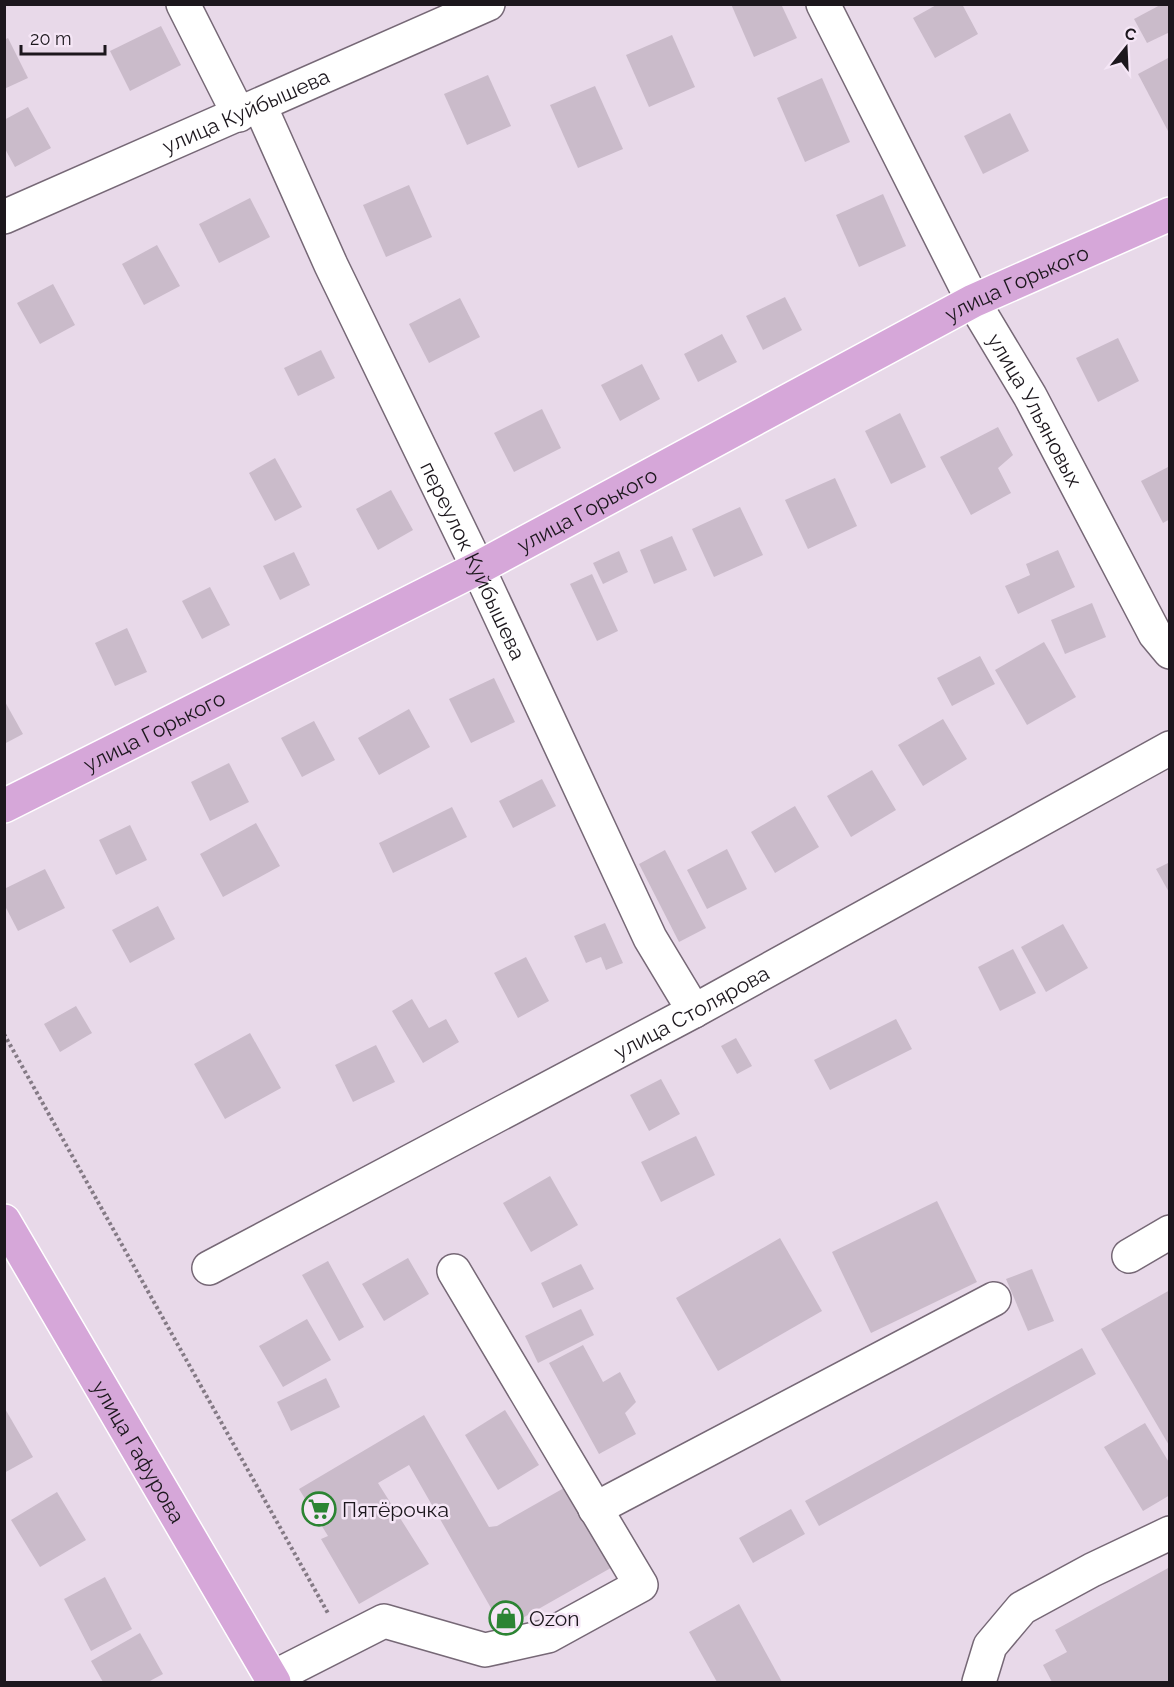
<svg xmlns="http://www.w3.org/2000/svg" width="1174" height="1687" font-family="Raleway,sans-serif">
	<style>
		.building { fill: #cabbca }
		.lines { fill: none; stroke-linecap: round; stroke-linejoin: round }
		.minor-casing { stroke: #766876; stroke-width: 36 }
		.major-casing { stroke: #fff; stroke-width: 36 }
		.path { stroke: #847a85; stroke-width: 4; stroke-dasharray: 3 3; stroke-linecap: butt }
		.minor { stroke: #fff; stroke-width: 33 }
		.major { stroke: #d6a7d9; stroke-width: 33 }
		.labels { text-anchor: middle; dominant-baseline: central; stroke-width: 5; stroke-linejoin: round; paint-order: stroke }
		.street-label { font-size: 21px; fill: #1c171d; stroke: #f5e6f6 }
		.poi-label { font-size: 21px; fill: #1c171d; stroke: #f5e6f6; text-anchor: start }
	</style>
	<rect width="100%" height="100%" fill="#e8d9e9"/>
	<g class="building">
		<polygon points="731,4 781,4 797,38 754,57"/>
		<polygon points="938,4 962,4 978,34 935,58 913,18"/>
		<polygon points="1162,4 1170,4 1170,32 1147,43 1134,19"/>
		<polygon points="161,26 181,65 130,91 110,51"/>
		<polygon points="672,35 695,87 649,107 626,55"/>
		<polygon points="8,38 28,78 4,89 4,40"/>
		<polygon points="1170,57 1170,130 1168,131 1138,74"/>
		<polygon points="488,75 511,126 467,145 444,94"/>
		<polygon points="822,78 850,142 805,162 777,98"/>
		<polygon points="595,86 623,149 578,168 550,105"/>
		<polygon points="28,107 51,148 15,167 4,147 4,120"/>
		<polygon points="1010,113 1029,151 983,174 964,136"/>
		<polygon points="409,185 432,237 386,257 363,205"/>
		<polygon points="883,194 906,246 859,267 836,215"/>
		<polygon points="250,198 270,237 219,263 199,224"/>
		<polygon points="157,245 180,286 144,305 122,264"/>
		<polygon points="53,284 75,325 40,344 17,303"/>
		<polygon points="785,297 802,330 763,350 746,316"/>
		<polygon points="460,298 480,337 429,363 409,324"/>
		<polygon points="722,334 737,362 698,382 684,354"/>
		<polygon points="1118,338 1139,381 1098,402 1076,358"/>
		<polygon points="321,350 335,378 298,396 284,368"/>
		<polygon points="642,364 660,399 620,421 601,385"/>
		<polygon points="542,409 561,448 514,472 494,433"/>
		<polygon points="900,413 926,467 891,484 865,431"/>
		<polygon points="998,427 1013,455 998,468 1011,493 971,515 940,457"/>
		<polygon points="275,458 302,507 275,521 249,473"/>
		<polygon points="1170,466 1170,519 1163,523 1141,481"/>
		<polygon points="835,478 857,526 808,549 785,500"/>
		<polygon points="391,490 413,530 378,550 356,509"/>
		<polygon points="740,507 763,555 714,577 692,529"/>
		<polygon points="672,536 687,570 654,584 640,550"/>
		<polygon points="1058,550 1075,587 1018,614 1005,586 1030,575 1026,564"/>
		<polygon points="619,551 628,572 603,584 593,563"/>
		<polygon points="294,552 310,585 280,600 263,566"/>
		<polygon points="592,574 618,631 597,641 570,584"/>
		<polygon points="210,587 230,625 202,639 182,601"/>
		<polygon points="1092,603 1106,637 1065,654 1051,620"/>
		<polygon points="127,628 147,672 115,686 95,643"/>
		<polygon points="1044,642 1076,697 1027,725 995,670"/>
		<polygon points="980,656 995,684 952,706 937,678"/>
		<polygon points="494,678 515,722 471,743 449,699"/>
		<polygon points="4,700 23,734 4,744"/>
		<polygon points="409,709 430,747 379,775 358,738"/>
		<polygon points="943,719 967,759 923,786 898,745"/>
		<polygon points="314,721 335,760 302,777 281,738"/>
		<polygon points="229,763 249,802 210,821 191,782"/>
		<polygon points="872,770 896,810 851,837 827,796"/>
		<polygon points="542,779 556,806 513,828 499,801"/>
		<polygon points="795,806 819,847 775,873 751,832"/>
		<polygon points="452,807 467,837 393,873 379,843"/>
		<polygon points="256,823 280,866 223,897 200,854"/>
		<polygon points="130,825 147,860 116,875 99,840"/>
		<polygon points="727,849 747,889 707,909 687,870"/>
		<polygon points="665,850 706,928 679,942 639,864"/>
		<polygon points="1170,862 1170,894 1156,869"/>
		<polygon points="45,869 65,908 18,931 4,904 4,889"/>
		<polygon points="158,906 175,939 130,963 112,930"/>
		<polygon points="605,923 623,963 606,970 601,957 586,963 574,936"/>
		<polygon points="1063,924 1088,968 1046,992 1021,947"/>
		<polygon points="1013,949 1036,993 1000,1011 978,967"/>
		<polygon points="526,957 549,1001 518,1018 494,973"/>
		<polygon points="412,999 429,1028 446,1019 459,1042 423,1063 392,1011"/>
		<polygon points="76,1006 92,1033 60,1052 44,1024"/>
		<polygon points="896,1019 912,1049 830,1090 814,1060"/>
		<polygon points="250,1033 281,1088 225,1119 194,1064"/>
		<polygon points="736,1038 752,1066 737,1074 721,1046"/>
		<polygon points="376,1045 395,1082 353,1102 335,1065"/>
		<polygon points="661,1079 680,1114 649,1131 630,1095"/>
		<polygon points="696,1136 715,1175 661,1202 641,1162"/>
		<polygon points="550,1176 578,1225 531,1252 503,1203"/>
		<polygon points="937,1201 977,1282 871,1333 832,1252"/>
		<polygon points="780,1238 822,1311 718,1371 676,1298"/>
		<polygon points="408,1258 429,1294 384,1321 362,1284"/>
		<polygon points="328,1261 364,1327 339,1341 302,1275"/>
		<polygon points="581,1264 594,1289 553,1308 541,1283"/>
		<polygon points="1032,1269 1054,1321 1028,1331 1006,1279"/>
		<polygon points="1170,1290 1170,1447 1101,1329"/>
		<polygon points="581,1309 594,1335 538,1363 525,1336"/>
		<polygon points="307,1319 331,1360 283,1387 259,1346"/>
		<polygon points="583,1345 603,1382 620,1372 636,1402 625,1413 636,1434 599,1454 549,1363"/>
		<polygon points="1082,1348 1096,1374 819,1526 805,1501"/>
		<polygon points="326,1378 340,1407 291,1431 277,1402"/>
		<polygon points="4,1407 33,1457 4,1473"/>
		<polygon points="505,1410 539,1465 498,1490 465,1435"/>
		<polygon points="424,1415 489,1527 497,1526 571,1484 616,1565 503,1629 409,1465 378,1483 429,1564 359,1604 321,1539 328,1536 299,1489"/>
		<polygon points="1145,1423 1170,1464 1170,1495 1143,1511 1104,1447"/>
		<polygon points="57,1492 86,1540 40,1567 11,1520"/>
		<polygon points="791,1509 805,1534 753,1563 739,1538"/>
		<polygon points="1170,1567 1170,1682 1052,1682 1043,1665 1067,1652 1055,1630"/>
		<polygon points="105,1577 132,1629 91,1651 64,1599"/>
		<polygon points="739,1604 782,1682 717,1682 689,1632"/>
		<polygon points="140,1633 163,1674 148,1682 103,1682 91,1661"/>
	</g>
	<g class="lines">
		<g class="minor-casing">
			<g id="minor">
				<polyline points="183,4 239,115"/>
				<path id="s1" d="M823,4L973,301L1030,396L1155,634L1170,652"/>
				<path id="s2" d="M260,106L331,265L478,568L650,938L694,1011"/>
				<path id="s3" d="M4,217L488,4"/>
				<polyline points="1129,1256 1170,1232"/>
				<path id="s4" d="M209,1268L694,1011L1170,748"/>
				<polyline points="595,1509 994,1299"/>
				<polyline points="272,1678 384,1621 485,1650 548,1636 641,1585 454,1271"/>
				<polyline points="979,1682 990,1646 1022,1608 1092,1570 1170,1533"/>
			</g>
		</g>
		<g class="major-casing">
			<g id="major">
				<path id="s5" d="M4,806L478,568L973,301L1170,214"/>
				<path id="s6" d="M4,1221L274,1682"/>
			</g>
		</g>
		<polyline class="path" points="4,1034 329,1615"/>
		<use href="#minor" class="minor"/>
		<use href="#major" class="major"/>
	</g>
	<defs>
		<g id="supermarket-ring" transform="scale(1.725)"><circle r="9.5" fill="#f5e6f6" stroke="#2c8433" stroke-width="1.5"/><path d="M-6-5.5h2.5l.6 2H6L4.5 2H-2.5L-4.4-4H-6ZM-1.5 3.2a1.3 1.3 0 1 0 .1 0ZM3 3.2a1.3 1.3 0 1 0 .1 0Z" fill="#2c8433"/></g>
		<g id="shop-ring" transform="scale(1.725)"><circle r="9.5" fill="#f5e6f6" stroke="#2c8433" stroke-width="1.5"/><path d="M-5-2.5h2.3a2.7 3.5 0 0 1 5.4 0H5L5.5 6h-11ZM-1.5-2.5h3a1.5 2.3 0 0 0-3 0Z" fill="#2c8433"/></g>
	</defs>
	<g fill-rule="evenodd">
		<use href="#supermarket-ring" x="319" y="1509"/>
		<use href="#shop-ring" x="506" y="1618"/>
	</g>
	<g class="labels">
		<g class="street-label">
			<text stroke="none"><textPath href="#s3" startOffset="264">улица Куйбышева</textPath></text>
			<text stroke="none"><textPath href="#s5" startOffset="1140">улица Горького</textPath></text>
			<text stroke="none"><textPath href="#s1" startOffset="458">улица Ульяновых</textPath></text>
			<text stroke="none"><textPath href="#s5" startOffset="654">улица Горького</textPath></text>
			<text stroke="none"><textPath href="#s2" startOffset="502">переулок Куйбышева</textPath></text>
			<text stroke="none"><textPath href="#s5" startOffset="168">улица Горького</textPath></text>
			<text stroke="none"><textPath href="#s4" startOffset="546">улица Столярова</textPath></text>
			<text stroke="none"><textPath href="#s6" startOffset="267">улица Гафурова</textPath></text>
		</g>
		<g class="poi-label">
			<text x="342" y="1509">Пятёрочка</text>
			<text x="529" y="1618">Ozon</text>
		</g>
	</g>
	<rect width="1174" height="1687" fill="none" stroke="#1c171d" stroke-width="12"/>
	<g transform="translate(1126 48) rotate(18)" stroke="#f5e6f6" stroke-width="4.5" paint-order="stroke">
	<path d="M0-4.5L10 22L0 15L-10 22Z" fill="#1c171d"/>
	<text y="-9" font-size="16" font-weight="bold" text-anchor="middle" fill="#1c171d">С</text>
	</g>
	<path d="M21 45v9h84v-9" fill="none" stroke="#1c171d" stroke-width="3"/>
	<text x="30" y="45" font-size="18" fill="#1c171d" stroke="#f5e6f6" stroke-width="4.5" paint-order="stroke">20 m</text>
</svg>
